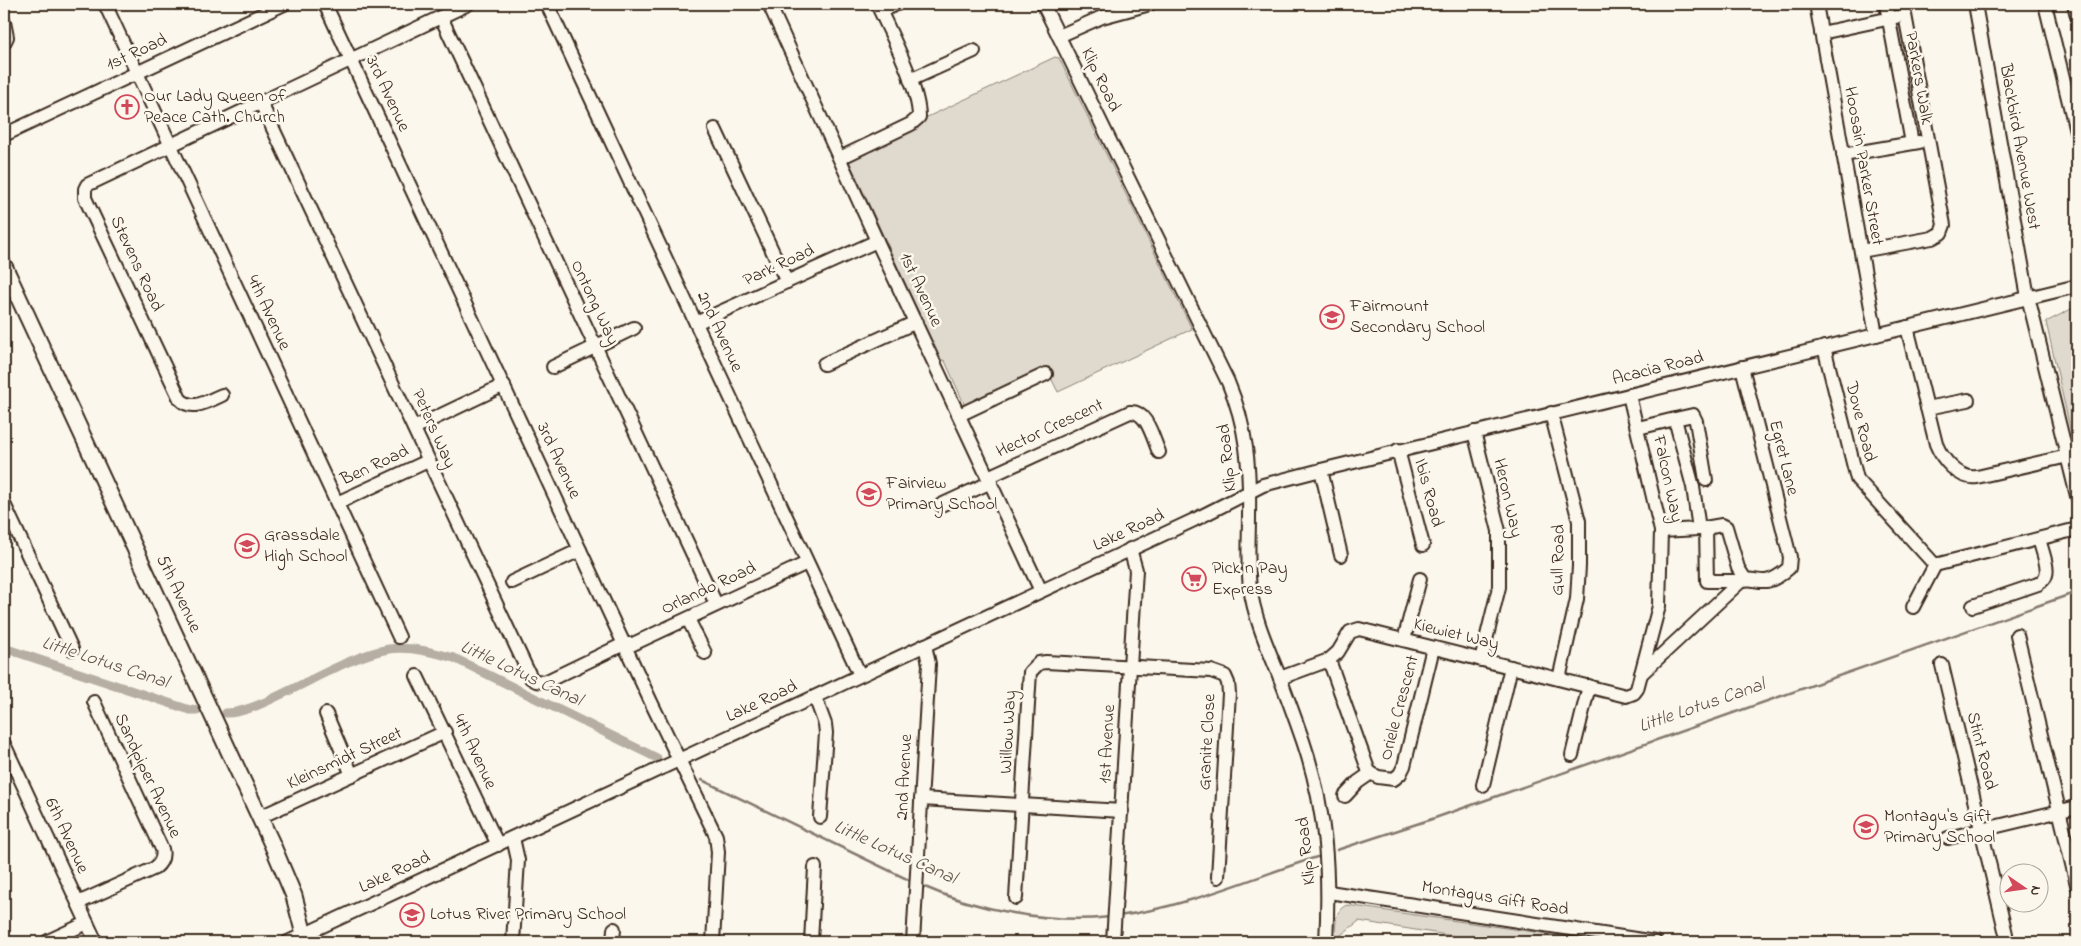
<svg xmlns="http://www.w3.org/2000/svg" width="2081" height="946" font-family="'Indie Flower',sans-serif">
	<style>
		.green { fill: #dfd9ce; stroke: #8d8276 }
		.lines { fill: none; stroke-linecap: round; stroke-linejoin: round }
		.stream { stroke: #85796d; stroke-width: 2.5 }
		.canal { stroke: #b6aea2; stroke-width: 9 }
		.minor-casing { stroke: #3b2a1e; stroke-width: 16 }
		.major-casing { stroke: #3b2a1e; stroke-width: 19 }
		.minor { stroke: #fbf7ec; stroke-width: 12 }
		.major { stroke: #fbf7ec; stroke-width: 15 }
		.labels { text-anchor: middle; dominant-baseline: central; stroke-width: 5; stroke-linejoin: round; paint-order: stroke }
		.street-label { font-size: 18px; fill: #3b2a1e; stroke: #fbf7ec }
		.poi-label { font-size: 18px; fill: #3b2a1e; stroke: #fbf7ec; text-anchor: start }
		.water-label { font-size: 19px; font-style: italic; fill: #605246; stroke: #fbf7ec }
	</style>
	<rect width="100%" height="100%" fill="#fbf7ec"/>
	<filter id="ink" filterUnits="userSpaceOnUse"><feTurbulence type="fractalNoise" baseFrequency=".02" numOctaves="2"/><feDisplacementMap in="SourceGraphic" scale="10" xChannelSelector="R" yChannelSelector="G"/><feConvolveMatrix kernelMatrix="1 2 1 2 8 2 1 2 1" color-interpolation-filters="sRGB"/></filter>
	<g filter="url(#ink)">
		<g class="green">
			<polygon points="1055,57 1059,58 1192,329 1058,392 1046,368 965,406 945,361 940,359 849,161 923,119"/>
			<polygon points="2077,306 2077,459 2046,322"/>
			<path d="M1347,905C1432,918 1517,929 1602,942H1491L1359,921L1337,938L1335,937C1336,924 1334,910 1347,905Z"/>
		</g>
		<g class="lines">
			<g class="stream">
				<polyline points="702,780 913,882"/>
				<polyline points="1337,850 1432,819 2077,592"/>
				<path d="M920,885C976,910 1049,924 1110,917"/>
				<path d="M1118,916C1187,907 1251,878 1317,857"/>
			</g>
			<g class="canal">
				<polyline points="4,648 190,710 197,710"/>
				<path d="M226,713C243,713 264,703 280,695C313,680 354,655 389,649C410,646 434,652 454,658L657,758"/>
			</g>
			<g class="minor-casing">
				<g id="minor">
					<polyline points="105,4 399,637"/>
					<polyline points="325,4 651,702 716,836 718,852 713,942"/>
					<polyline points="547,4 860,675"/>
					<polyline points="769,4 877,241 1041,591"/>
					<path d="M1043,4L1228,382C1247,427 1250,467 1249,516C1249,539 1247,563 1250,587C1254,617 1267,646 1278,673C1287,696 1295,718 1303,741C1326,809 1330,871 1326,942"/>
					<polyline points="1816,4 1876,335"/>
					<polyline points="1886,4 1912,143"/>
					<polyline points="1975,4 2028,297 2077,496"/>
					<polyline points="2045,4 2077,135"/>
					<polyline points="2074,4 2077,16"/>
					<polyline points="881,11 897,4"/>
					<polyline points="441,17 716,604"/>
					<polyline points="4,22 7,37 4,43"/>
					<polyline points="1821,33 1896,17"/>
					<polyline points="1059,36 1102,17 1150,4"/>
					<polyline points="910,80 974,51"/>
					<polyline points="260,101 531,678 536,681 545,682 624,644 633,644 807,563"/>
					<polyline points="715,129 787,282"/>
					<polyline points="4,135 284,4"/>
					<polyline points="1843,155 1919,142"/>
					<path d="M840,158L911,124L919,117C919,87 890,32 877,4"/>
					<polyline points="1861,251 1932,238 1941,233 1944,225 1903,4"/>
					<polyline points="696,323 877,241"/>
					<path d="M1907,327L1936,444C1942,459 1959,480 1977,477L2068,456"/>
					<polyline points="1824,347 1857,479 1935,565 2077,529"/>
					<polyline points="824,364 916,322"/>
					<polyline points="553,367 634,328"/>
					<path d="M222,395C208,401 192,412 180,399L85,198V189L87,185L468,4"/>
					<polyline points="1927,408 1968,400"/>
					<polyline points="1551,413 1579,521 1579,566 1577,599 1559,679"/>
					<polyline points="959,415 1046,374"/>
					<polyline points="1675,419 1693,415 1696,421 1706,480"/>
					<polyline points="414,428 504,385"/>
					<polyline points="1638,428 1675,419 1693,487 1699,529"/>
					<polyline points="1474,432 1499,531 1499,587 1481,660"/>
					<polyline points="1398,450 1423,545"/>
					<polyline points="1321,470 1341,555"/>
					<path d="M988,477L1130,412C1147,410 1153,439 1159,452"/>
					<polyline points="337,503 428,461"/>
					<polyline points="4,504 72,649"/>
					<polyline points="941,505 991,482"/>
					<polyline points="1706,528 1707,581 1741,581"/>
					<polyline points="1661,531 1699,529 1722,525 1726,527 1738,568 1745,579"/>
					<polyline points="512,582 580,550"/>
					<path d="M1973,606L2038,584C2041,582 2045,579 2046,575C2049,568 2041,547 2039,539"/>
					<polyline points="1913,607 1935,565"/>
					<polyline points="688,619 705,653"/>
					<polyline points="2017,635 2077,885"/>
					<polyline points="1404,640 1420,579"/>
					<polyline points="1329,660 1369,772 1378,777 1394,779 1400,774 1404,766 1433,648"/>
					<polyline points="1942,665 2006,934"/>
					<path d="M1641,674L1741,581C1750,577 1757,582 1766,581C1775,580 1783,573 1789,568L1790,557L1742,367"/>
					<polyline points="417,676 498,845"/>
					<polyline points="1280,678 1329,660 1338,652 1350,632 1359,629 1626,696 1634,693 1637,689 1659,606 1661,531 1629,395"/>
					<polyline points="815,697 825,724 826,733 820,817"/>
					<polyline points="326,714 352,775"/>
					<polyline points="4,744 96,942"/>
					<polyline points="1572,755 1589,686"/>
					<polyline points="1483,785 1511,667"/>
					<polyline points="1345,796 1358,782 1371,773"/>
					<polyline points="921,799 1122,811"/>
					<polyline points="260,817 445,732"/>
					<polyline points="1948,838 2077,807"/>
					<polyline points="1329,892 1655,942"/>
					<polyline points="1016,898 1030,672 1039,663 1046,662 1211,671 1225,676 1228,683 1229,693 1218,877"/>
					<path d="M78,903L155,868C161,863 164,857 162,849L94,702"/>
					<polyline points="48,941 87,923"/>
					<polyline points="288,942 1194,520 1263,485 1321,470 2077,286"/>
					<polyline points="513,942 518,860 513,838"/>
					<polyline points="613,942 614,929"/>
					<polyline points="811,942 815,867"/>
					<polyline points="913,942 929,664 925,645"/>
					<polyline points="1113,942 1136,570 1130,549"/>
				</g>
			</g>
			<g class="major-casing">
				<polyline id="major" points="4,266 272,844 294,896 306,942"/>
			</g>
			<use href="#minor" class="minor"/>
			<use href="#major" class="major"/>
		</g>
	</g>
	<defs>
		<g id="church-ring" transform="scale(1.25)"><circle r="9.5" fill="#fbf7ec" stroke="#d1495b" stroke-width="1.5"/><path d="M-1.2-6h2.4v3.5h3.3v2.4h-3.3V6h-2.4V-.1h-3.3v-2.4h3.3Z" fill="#d1495b"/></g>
		<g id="school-ring" transform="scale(1.25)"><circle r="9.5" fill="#fbf7ec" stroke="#d1495b" stroke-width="1.5"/><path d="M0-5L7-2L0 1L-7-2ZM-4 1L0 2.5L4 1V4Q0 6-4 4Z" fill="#d1495b"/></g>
		<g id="supermarket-ring" transform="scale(1.25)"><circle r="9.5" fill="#fbf7ec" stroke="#d1495b" stroke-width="1.5"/><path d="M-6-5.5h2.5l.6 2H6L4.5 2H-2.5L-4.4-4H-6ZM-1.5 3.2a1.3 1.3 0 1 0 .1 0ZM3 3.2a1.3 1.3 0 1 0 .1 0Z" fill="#d1495b"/></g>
	</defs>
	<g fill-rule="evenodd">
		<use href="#church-ring" x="127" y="107"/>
		<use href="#school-ring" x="1332" y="317"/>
		<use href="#school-ring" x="869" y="494"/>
		<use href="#school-ring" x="247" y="546"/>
		<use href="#supermarket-ring" x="1194" y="579"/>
		<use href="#school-ring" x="1866" y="827"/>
		<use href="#school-ring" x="412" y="915"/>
	</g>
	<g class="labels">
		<g class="street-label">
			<text transform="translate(137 53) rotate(-25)">1st Road</text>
			<text transform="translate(1918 78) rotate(80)">Parkers Walk</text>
			<text transform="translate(1100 80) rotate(64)">Klip Road</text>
			<text transform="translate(387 94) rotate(65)">3rd Avenue</text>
			<text transform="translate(2019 147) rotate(80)">Blackbird Avenue West</text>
			<text transform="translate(1863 166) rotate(80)">Hoosain Parker Street</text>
			<text transform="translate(136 264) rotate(65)">Stevens Road</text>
			<text transform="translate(779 266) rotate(-25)">Park Road</text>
			<text transform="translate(920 290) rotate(65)">1st Avenue</text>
			<text transform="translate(594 303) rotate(65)">Ontong Way</text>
			<text transform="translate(268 313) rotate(65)">4th Avenue</text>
			<text transform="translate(719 332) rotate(65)">2nd Avenue</text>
			<text transform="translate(1658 369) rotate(-14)">Acacia Road</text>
			<text transform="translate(1860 422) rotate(76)">Dove Road</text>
			<text transform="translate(433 429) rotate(66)">Peters Way</text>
			<text transform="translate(1050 429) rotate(-25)">Hector Crescent</text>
			<text transform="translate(1228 458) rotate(-96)">Klip Road</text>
			<text transform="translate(1783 458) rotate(76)">Egret Lane</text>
			<text transform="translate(558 461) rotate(65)">3rd Avenue</text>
			<text transform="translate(375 466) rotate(-25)">Ben Road</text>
			<text transform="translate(1667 479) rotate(78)">Falcon Way</text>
			<text transform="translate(1428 493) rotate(75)">Ibis Road</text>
			<text transform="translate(1507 498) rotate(77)">Heron Way</text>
			<text transform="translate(1129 531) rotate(-25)">Lake Road</text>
			<text transform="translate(1559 560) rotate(-89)">Gull Road</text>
			<text transform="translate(709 589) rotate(-25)">Orlando Road</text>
			<text transform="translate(178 594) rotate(65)">5th Avenue</text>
			<text transform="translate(1456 635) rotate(14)">Kiewiet Way</text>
			<text transform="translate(762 702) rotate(-25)">Lake Road</text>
			<text transform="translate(1400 708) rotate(-75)">Oriele Crescent</text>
			<text transform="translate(1009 732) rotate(-87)">Willow Way</text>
			<text transform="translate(1208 742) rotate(-87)">Granite Close</text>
			<text transform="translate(1108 744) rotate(-87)">1st Avenue</text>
			<text transform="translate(1981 751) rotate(76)">Stint Road</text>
			<text transform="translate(474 752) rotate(65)">4th Avenue</text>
			<text transform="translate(345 759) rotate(-25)">Kleinsmidt Street</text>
			<text transform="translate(147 776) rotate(65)">Sandpiper Avenue</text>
			<text transform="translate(905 777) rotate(-87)">2nd Avenue</text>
			<text transform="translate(66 836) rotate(65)">6th Avenue</text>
			<text transform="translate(1307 851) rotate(-96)">Klip Road</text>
			<text transform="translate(395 873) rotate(-25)">Lake Road</text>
			<text transform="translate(1495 899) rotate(9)">Montagus Gift Road</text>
		</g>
		<g class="poi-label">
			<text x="144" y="97">Our Lady Queen of<tspan x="144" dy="21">Peace Cath. Church</tspan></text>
			<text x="1350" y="307">Fairmount<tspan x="1350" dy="21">Secondary School</tspan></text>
			<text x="886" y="484">Fairview<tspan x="886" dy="21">Primary School</tspan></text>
			<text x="264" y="536">Grassdale<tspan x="264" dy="21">High School</tspan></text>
			<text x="1212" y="569">Pick n Pay<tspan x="1212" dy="21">Express</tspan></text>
			<text x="1884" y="817">Montagu's Gift<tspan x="1884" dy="21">Primary School</tspan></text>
			<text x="430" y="915">Lotus River Primary School</text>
		</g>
		<g class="water-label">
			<text transform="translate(105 663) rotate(18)">Little Lotus Canal</text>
			<text transform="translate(521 674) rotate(25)">Little Lotus Canal</text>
			<text transform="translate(1702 706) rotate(-19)">Little Lotus Canal</text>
			<text transform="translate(895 853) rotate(24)">Little Lotus Canal</text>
		</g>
	</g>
	<rect width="2081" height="946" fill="none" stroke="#fbf7ec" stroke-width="20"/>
	<rect x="10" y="10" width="2061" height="926" fill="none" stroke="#3b2a1e" stroke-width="2" filter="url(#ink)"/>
	<g transform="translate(2024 888) rotate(103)"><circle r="24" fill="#fbf7ec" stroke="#aea59a"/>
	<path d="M0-4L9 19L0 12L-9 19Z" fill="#d1495b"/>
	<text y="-8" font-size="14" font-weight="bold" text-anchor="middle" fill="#3b2a1e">N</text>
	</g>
</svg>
